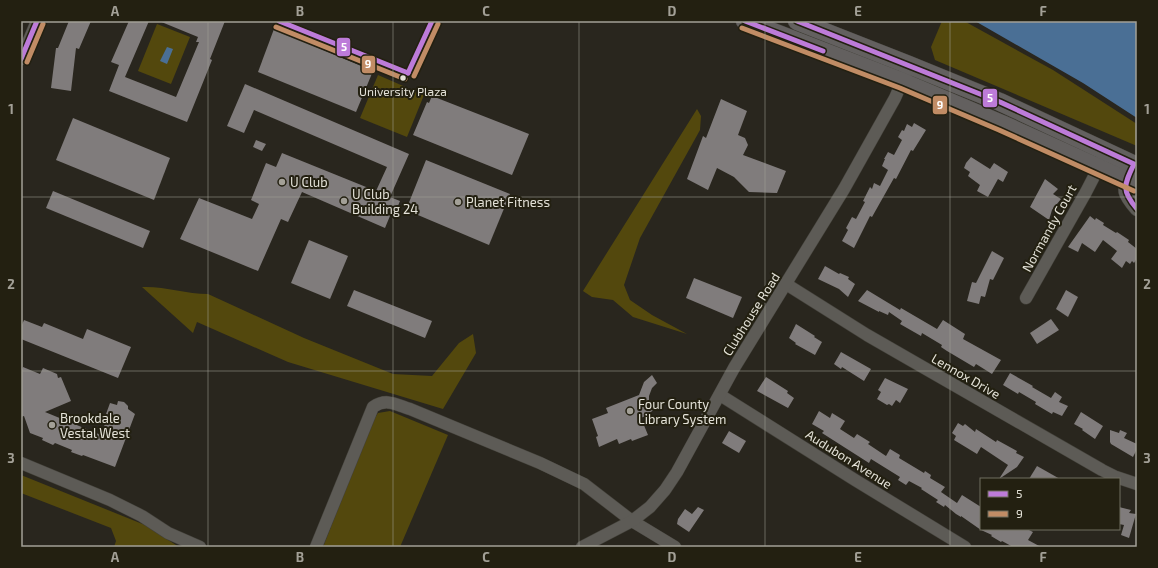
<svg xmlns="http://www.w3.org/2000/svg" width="1158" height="568" font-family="'Exo 2',sans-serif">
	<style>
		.green { fill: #53480d }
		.water { fill: #4a6f95 }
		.building { fill: #807c7c }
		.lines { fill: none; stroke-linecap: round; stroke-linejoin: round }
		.minor-casing { stroke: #43413a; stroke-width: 13 }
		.tertiary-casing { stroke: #43413a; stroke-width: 15 }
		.primary-casing { stroke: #43413a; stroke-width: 19 }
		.minor { stroke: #5d5b56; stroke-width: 12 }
		.tertiary { stroke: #5d5b56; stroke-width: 14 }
		.primary { stroke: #63605f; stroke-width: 18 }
		.bus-1-casing { stroke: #232011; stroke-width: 8 }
		.bus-2-casing { stroke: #232011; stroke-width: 8 }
		.bus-1 { stroke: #bd7bd9; stroke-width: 5 }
		.bus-2 { stroke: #c18c65; stroke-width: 5 }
		.grid { fill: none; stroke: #a3a097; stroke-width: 1; stroke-opacity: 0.55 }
		.bus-dot { fill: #e4e2d8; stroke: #232011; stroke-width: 1.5 }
		.poi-dot { fill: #a3a097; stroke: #232011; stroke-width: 1.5 }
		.labels { text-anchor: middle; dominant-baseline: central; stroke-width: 4; stroke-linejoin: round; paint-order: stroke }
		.bus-label { font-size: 12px; fill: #e4e2d8; stroke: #232011 }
		.poi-label { font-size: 13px; fill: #e4e2d8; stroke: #232011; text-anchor: start }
		.street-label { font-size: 13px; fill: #e4e2d8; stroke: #232011 }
		.line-badge { stroke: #232011; stroke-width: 1.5 }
		.badge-label { font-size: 11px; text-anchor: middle; font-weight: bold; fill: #fff }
		.neatline { fill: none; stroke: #a3a097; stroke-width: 1.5 }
		.grid-label { font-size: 13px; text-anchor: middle; font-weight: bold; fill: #a3a097 }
	</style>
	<rect width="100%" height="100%" fill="#29261e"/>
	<g class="green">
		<polygon points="942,21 964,21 1053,70 1137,124 1137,146 935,60 931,47"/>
		<polygon points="157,24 190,37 171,84 138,71"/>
		<polygon points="378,75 424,95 407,137 360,118"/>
		<polygon points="697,109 701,116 700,130 640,238 624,285 630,300 652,315 687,334 633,317 613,300 592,297 583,291"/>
		<path d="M142,287C164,286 186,294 208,294L304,338L393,374L432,376L459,343L473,334L476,353L443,409L288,362L197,322L193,333Z"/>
		<polygon points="390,411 448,435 400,547 323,547 370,426 378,413"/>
		<polygon points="21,475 145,525 179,547 114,547 116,541 111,528 21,493"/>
	</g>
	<g class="water">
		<polygon points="975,21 1137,21 1137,118 1083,83"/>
		<polygon points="167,47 173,49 167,64 160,61"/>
	</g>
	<g class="building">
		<polygon points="69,21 91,21 79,49 76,48 71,91 51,88 56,48 58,48"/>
		<polygon points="129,21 149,21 125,77 176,97 199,42 196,42 198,37 159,21 225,21 210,59 212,60 187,122 109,91 119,65 111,62"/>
		<polygon points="274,29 373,71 356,112 258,72"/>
		<polygon points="245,84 409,154 390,197 400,201 395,213 392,211 385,228 302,192 288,222 281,219 258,271 180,239 199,198 252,219 259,204 251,200 266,163 276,167 282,153 376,191 387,167 254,110 244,133 227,126"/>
		<polygon points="432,96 529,134 512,175 413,135 427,102 429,103"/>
		<polygon points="721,99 747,111 738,135 745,138 748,145 743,155 786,171 777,193 749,192 734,177 717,168 708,190 687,179 703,136 706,138"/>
		<polygon points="73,118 170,158 154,200 56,160"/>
		<polygon points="914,123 926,130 913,151 911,150 896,179 894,178 872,217 870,216 854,248 842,241 848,230 846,228 852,217 856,219 865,202 863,201 870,187 872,189 874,183 880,186 888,170 882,166 885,159 884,159 888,152 894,155 902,140 898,137 902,130 904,131 907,124 912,127"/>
		<polygon points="256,140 266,144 262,151 253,147"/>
		<polygon points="971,157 990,169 994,163 1008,172 1003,182 998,179 988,197 977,191 980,185 968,176 970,172 964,168 966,163"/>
		<polygon points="426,160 510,194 489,245 406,210"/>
		<polygon points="1045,179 1058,189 1053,194 1061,199 1052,210 1049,220 1030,207"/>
		<polygon points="53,191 150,231 143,248 46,208"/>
		<polygon points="1090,216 1095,220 1096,218 1104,223 1103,225 1116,233 1117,232 1129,240 1128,242 1137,249 1137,258 1134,263 1132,261 1130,264 1126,261 1122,268 1111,259 1117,251 1103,240 1095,252 1082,243 1078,252 1068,247"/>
		<polygon points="309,240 348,256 330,299 291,283"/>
		<polygon points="992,251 1004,258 993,280 990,279 985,297 981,296 979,304 967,301 972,282 976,283"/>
		<polygon points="825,266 839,274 840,273 849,277 848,279 855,284 848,297 839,289 818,279"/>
		<polygon points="694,278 742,297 733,318 686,298"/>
		<polygon points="354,290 432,321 425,338 347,306"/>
		<polygon points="867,290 900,310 901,308 937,329 943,320 965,334 963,339 1001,360 992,374 976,364 974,367 947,351 941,347 942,345 922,333 921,336 900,324 902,321 889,312 888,315 879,311 879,312 858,301"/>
		<polygon points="1066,290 1078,297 1068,317 1056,309"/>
		<polygon points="1051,319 1059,330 1037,344 1030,333"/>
		<polygon points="24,320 42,327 44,323 83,339 87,329 131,347 118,378 21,339 21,327"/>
		<polygon points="796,324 815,336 814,337 822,342 815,355 795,344 796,343 789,338"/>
		<polygon points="841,352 871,369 864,381 842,367 841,369 834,364"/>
		<polygon points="23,367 40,374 43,368 57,374 58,378 61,377 71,401 45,412 101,435 108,415 106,414 110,403 117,405 118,401 124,402 128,406 128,409 135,414 115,467 83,455 82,456 71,452 72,450 55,443 53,445 42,440 43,438 30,433 24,416 21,417 21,373"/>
		<polygon points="1010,373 1033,386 1032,387 1051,398 1055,392 1062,397 1059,402 1068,406 1062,416 1053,412 1052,414 1035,404 1036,402 1019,392 1018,394 1003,385"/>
		<polygon points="652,375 657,383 652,388 649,396 649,402 653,410 649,414 641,418 648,435 632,441 631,439 619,444 617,439 599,447 596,437 598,436 592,419 608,413 606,408 639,395 644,382"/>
		<polygon points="766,377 788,391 787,393 794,398 788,408 757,391"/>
		<polygon points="885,378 908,389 900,403 896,400 892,406 889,404 887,405 877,399 881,392 878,390"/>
		<polygon points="819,411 830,418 832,413 845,421 840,429 854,438 857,434 870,442 868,444 886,456 890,449 900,455 899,458 924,473 925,471 931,475 930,478 945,487 941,492 957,503 962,495 981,507 981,529 1027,529 1033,532 1028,540 1041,547 1013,547 1002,541 1001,542 991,536 992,535 981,530 961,516 961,517 956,514 945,505 944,507 936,502 938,500 921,489 922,488 909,481 906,485 898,480 900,477 871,459 869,463 822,433 824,431 812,424"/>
		<polygon points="1081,412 1103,426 1095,439 1082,430 1083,429 1074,424"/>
		<polygon points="958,423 963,426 965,424 975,432 976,429 996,442 997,440 1017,451 1016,453 1024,457 1017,467 999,479 1008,465 981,447 977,454 954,440 956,436 952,433"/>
		<polygon points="1110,430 1119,433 1120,430 1127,433 1124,438 1137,444 1137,449 1133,457 1111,444 1110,442"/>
		<polygon points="729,431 746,441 739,453 722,443"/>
		<polygon points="1037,466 1060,479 1029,479"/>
		<polygon points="698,507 704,510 689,532 677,524 678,519 685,509 692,514"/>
		<polygon points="1119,507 1131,510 1129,513 1136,514 1129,538 1121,535 1124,525 1119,524"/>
	</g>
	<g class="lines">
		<g class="minor-casing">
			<g id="minor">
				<polyline points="21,59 37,21"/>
				<polyline points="786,284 867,335 1102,470 1116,477 1137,484"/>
				<polyline points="1026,298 1086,192 1102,161"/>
				<polyline points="720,395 855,480 965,547"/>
				<polyline points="21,463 110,500 142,516 168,533 200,547"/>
				<path d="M316,547L373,407C386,398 395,404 410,409L540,463L584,484L632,521L675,547"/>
				<polyline points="582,547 632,521 650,507 665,490 677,472 734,368 844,189 895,98 905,75"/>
			</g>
		</g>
		<g class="tertiary-casing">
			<path id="tertiary" d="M1130,172C1122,190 1124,194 1137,209"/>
		</g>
		<g class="primary-casing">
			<g id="primary">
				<polyline points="745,21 903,82 1002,124 1137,185"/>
				<polyline points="797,21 909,65 1000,102 1137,166"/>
			</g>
		</g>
		<use href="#minor" class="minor"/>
		<use href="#tertiary" class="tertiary"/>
		<use href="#primary" class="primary"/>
		<g class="bus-1-casing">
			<g id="bus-1">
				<polyline points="279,21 408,73"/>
				<polyline points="745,21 823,51"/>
				<path d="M797,21L1000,102L1134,164C1124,185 1121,190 1137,209"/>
				<polyline points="21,59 37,21"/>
				<polyline points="408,73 432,21"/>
			</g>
		</g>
		<g class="bus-2-casing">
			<g id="bus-2">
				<polyline points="276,27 405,79"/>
				<polyline points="742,28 900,88 999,130 1134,191"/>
				<polyline points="27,62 43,24"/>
				<polyline points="414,76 438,24"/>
			</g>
		</g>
		<use href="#bus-1" class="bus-1"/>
		<use href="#bus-2" class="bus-2"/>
	</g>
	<path class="grid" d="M208,21V547M393,21V547M579,21V547M765,21V547M950,21V547M21,197H1137M21,371H1137"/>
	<circle class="bus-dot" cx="403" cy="78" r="3.5"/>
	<g class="poi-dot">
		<circle cx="282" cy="182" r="4"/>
		<circle cx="344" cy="201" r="4"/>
		<circle cx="458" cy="202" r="4"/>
		<circle cx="630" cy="411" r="4"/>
		<circle cx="52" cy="425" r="4"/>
	</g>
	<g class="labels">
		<g class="bus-label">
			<text x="403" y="91">University Plaza</text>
		</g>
		<g class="poi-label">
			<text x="290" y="182">U Club</text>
			<text x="352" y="194">U Club<tspan x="352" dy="15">Building 24</tspan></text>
			<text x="466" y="202">Planet Fitness</text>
			<text x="638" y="404">Four County<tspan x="638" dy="15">Library System</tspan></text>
			<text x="60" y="418">Brookdale<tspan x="60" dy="15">Vestal West</tspan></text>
		</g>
		<g class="street-label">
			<text transform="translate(1049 228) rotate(-61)">Normandy Court</text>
			<text transform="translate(751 314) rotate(-58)">Clubhouse Road</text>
			<text transform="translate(966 376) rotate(30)">Lennox Drive</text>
			<text transform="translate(849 459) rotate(32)">Audubon Avenue</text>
		</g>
	</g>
	<g class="line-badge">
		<rect x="336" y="37" width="15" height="20" rx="4" fill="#bd7bd9"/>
		<rect x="361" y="55" width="15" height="19" rx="4" fill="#c18c65"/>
		<rect x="982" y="88" width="16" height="20" rx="4" fill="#bd7bd9"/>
		<rect x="932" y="95" width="16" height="20" rx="4" fill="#c18c65"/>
	</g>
	<g class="badge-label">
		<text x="344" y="51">5</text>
		<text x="368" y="68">9</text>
		<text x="990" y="102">5</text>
		<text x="940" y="109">9</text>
	</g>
	<rect width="1158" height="568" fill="none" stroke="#232011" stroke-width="44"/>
	<rect x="980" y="478" width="140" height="52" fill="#232011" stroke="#706e61"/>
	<rect x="988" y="491" width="20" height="6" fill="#bd7bd9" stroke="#706e61"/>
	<text x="1016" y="498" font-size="12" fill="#e4e2d8">5</text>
	<rect x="988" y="511" width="20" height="6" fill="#c18c65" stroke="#706e61"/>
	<text x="1016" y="518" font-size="12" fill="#e4e2d8">9</text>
	<rect x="22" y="22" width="1114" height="524" class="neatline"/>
	<g class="grid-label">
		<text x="115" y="16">A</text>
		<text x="300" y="16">B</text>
		<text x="486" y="16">C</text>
		<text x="672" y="16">D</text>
		<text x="858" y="16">E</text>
		<text x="1043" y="16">F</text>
		<text x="11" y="114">1</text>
		<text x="1147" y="114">1</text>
		<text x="11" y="289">2</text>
		<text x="1147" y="289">2</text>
		<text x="11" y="463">3</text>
		<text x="1147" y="463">3</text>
		<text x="115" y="562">A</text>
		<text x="300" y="562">B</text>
		<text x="486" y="562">C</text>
		<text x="672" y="562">D</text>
		<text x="858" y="562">E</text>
		<text x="1043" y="562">F</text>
	</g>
</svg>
